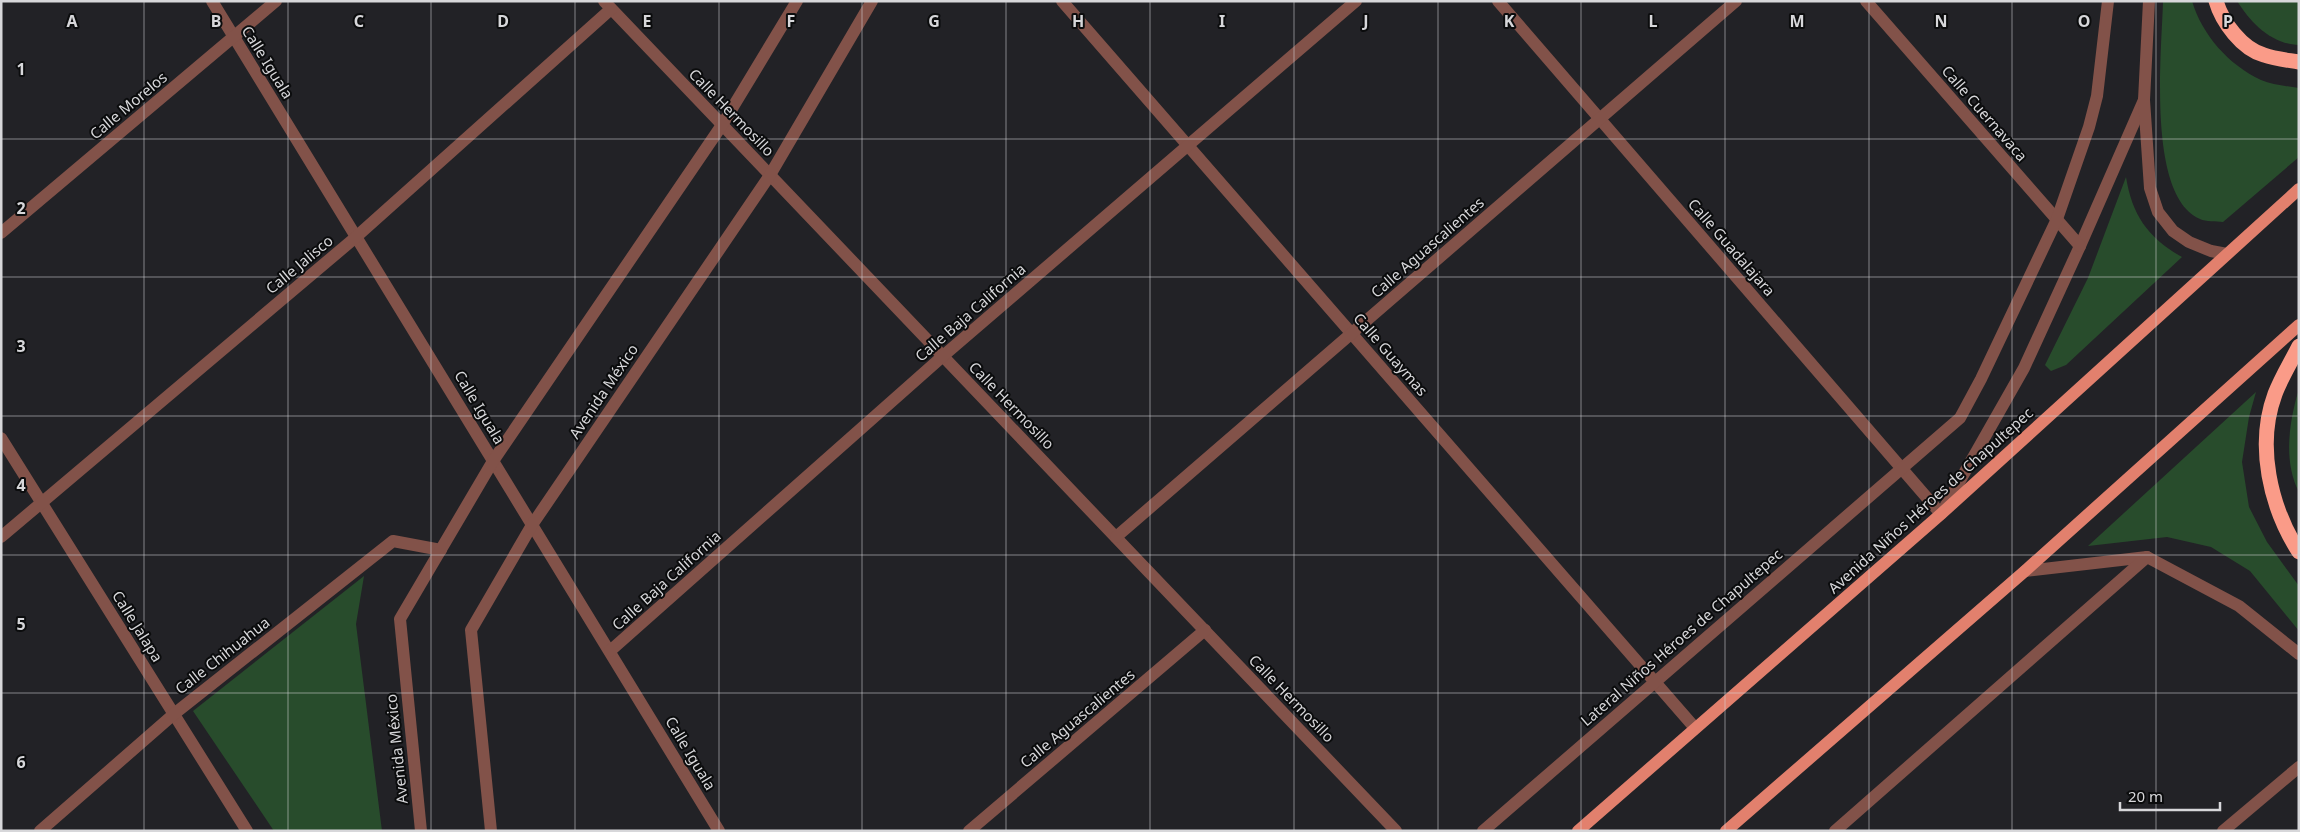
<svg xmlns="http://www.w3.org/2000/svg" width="2300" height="832" font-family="'Noto Sans',sans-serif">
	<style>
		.green { fill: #284c2c }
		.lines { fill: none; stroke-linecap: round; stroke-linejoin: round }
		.minor { stroke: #825249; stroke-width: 12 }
		.major { stroke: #e2806d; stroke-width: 12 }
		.highway { stroke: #fa9b88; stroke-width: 15 }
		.grid { fill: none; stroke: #d7d7da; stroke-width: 1; stroke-opacity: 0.55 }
		.labels { text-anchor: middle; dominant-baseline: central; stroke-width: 4; stroke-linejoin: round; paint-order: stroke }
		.street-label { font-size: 15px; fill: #d7d7da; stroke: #0b0c0d }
		.grid-label { font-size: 16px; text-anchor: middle; font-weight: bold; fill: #d7d7da; stroke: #0b0c0d; stroke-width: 4; stroke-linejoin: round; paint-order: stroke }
	</style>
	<rect width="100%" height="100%" fill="#222226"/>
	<g class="green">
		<path d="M2163,1H2192C2202,35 2229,65 2261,80C2272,85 2287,86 2299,88V157L2223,222C2216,221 2206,222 2200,219C2146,196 2162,50 2163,1Z"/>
		<path d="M2237,1H2299V45C2271,44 2251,23 2237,1Z"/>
		<path d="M2126,177C2132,215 2148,238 2182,257L2066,365L2051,371L2045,365L2088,278Z"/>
		<path d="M2299,389V492C2283,462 2289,421 2299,389Z"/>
		<polygon points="2256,392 2249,417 2242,462 2249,507 2267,542 2299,586 2299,631 2250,571 2211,547 2167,537 2088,546"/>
		<polygon points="364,576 356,624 382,831 274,831 193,711"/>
	</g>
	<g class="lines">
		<g class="minor">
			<polyline points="212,1 719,831"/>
			<polyline points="604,1 1396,831"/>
			<polyline points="1062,1 1695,728"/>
			<polyline points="1498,1 1941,514 2024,368 2080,246 2144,100"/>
			<polyline points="1866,1 2080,246"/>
			<polyline points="2149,1 2144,100 2150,188 2158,212 2173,231 2189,242 2211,251 2227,254"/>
			<polyline points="1,233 276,1"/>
			<polyline points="1,438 247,831"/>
			<polyline points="1,537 356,237 611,9"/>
			<polyline points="1116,537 1736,1"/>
			<polyline points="2025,571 2147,557 2239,606 2299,654"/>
			<polyline points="610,651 943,356 1356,1"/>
			<polyline points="40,831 174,714 393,541 441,550"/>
			<polyline points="421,831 400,619 493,461 722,125 797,1"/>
			<polyline points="491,831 471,630 532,525 770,175 872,1"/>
			<polyline points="969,831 1205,630"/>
			<polyline points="1483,831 1960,418 1981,379 2057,219 2089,127 2097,96 2108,1"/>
			<polyline points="1835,831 2147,557"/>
			<polyline points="2223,831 2299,767"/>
		</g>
		<g class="major">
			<polyline points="1578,831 1941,514 2299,189"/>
			<polyline points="1726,831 2025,571 2299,325"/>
		</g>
		<g class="highway">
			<path d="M2216,1C2222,22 2242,49 2264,55C2275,59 2287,60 2299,62"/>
			<path d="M2299,346C2291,362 2281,378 2275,394C2256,445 2270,507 2299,552"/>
		</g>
	</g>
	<path class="grid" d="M144,1V831M288,1V831M431,1V831M575,1V831M719,1V831M862,1V831M1006,1V831M1150,1V831M1294,1V831M1438,1V831M1581,1V831M1725,1V831M1869,1V831M2012,1V831M2156,1V831M1,139H2299M1,277H2299M1,416H2299M1,555H2299M1,693H2299"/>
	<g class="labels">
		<g class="street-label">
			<text transform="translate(268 62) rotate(58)">Calle Iguala</text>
			<text transform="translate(128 105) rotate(-40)">Calle Morelos</text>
			<text transform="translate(732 112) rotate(46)">Calle Hermosillo</text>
			<text transform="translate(1985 113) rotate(49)">Calle Cuernavaca</text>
			<text transform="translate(1427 247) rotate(-41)">Calle Aguascalientes</text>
			<text transform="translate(1732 247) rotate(49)">Calle Guadalajara</text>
			<text transform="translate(299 264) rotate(-40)">Calle Jalisco</text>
			<text transform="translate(970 312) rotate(-41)">Calle Baja California</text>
			<text transform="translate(1391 354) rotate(49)">Calle Guaymas</text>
			<text transform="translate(603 391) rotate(-56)">Avenida México</text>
			<text transform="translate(1012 405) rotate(46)">Calle Hermosillo</text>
			<text transform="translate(480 407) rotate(59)">Calle Iguala</text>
			<text transform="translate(1930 500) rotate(-42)">Avenida Niños Héroes de Chapultepec</text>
			<text transform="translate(666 580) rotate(-42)">Calle Baja California</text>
			<text transform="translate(138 626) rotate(58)">Calle Jalapa</text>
			<text transform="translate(1681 637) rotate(-41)">Lateral Niños Héroes de Chapultepec</text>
			<text transform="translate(222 655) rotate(-38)">Calle Chihuahua</text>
			<text transform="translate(1292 698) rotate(46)">Calle Hermosillo</text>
			<text transform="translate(1077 718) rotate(-40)">Calle Aguascalientes</text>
			<text transform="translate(396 749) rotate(-96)">Avenida México</text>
			<text transform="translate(691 753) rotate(59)">Calle Iguala</text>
		</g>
	</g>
	<g class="grid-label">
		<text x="72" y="27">A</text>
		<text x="216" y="27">B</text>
		<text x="359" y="27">C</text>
		<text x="503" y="27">D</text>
		<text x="647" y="27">E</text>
		<text x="791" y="27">F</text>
		<text x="934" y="27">G</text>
		<text x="1078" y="27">H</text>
		<text x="1222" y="27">I</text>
		<text x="1366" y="27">J</text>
		<text x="1509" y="27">K</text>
		<text x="1653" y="27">L</text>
		<text x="1797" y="27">M</text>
		<text x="1941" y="27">N</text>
		<text x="2084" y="27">O</text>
		<text x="2228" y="27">P</text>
		<text x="21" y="75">1</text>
		<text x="21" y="214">2</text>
		<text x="21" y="352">3</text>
		<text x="21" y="491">4</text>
		<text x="21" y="630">5</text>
		<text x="21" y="768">6</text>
	</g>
	<rect width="2300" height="832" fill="none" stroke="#d7d7da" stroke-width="5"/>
	<path d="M2120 802v8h100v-8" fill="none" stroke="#d7d7da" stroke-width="2.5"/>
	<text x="2128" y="802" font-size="15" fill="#d7d7da" stroke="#0b0c0d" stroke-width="4" paint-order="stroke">20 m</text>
</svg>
